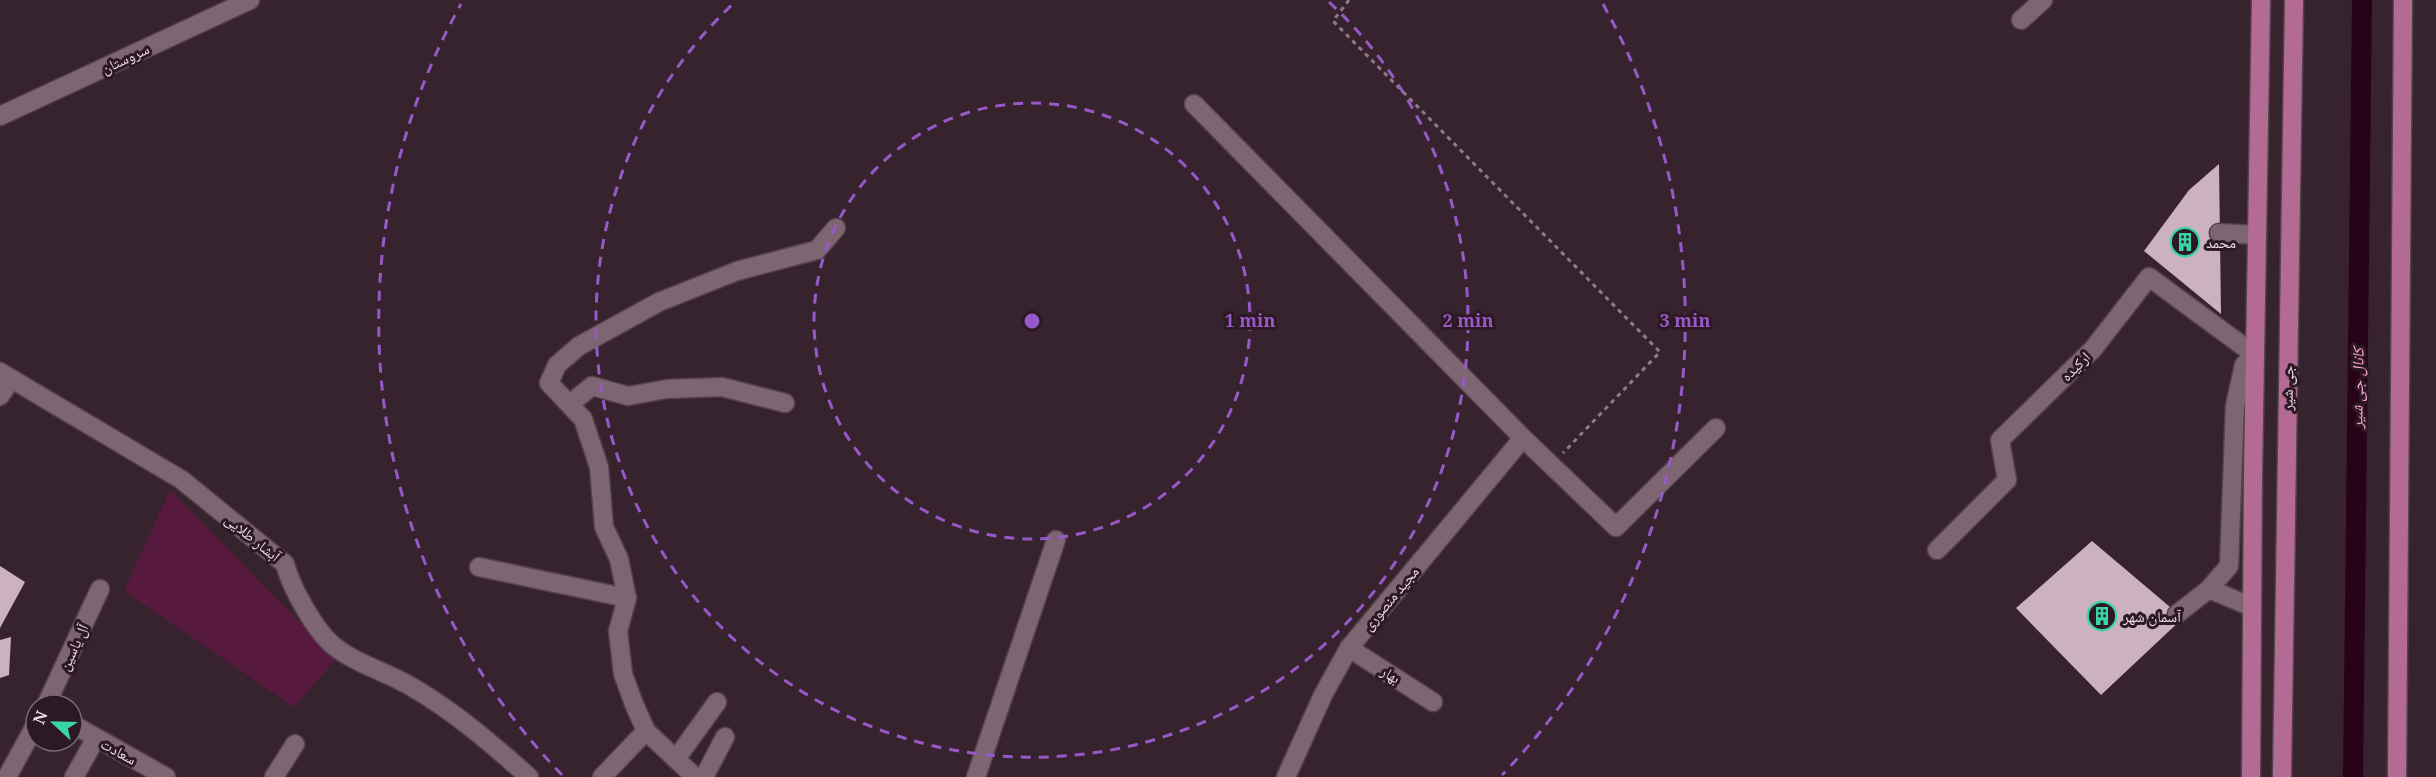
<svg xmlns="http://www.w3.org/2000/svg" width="2436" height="777" font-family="'Noto Serif','Noto Naskh Arabic',serif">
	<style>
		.green { fill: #571a3e }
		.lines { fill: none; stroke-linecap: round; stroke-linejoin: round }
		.canal { stroke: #280219; stroke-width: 20 }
		.building { fill: #ccb1be }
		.minor-casing { stroke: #53424b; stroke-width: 21 }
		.major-casing { stroke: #53424b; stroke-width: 21 }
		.path { stroke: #8d7c84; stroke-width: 3; stroke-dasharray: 4.5 4.5; stroke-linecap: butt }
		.minor { stroke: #7d6571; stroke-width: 18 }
		.major { stroke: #b46b93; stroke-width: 18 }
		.ring { fill: none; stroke: #9758c8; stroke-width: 3; stroke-dasharray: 10 8 }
		.labels { text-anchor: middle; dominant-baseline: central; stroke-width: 6; stroke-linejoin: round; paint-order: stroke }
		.street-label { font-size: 15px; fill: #ebdde3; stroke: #2d1924 }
		.poi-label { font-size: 15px; fill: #ebdde3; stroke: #2d1924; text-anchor: start }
		.water-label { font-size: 16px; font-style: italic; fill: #fca2d1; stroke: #2d1924 }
		.centre { fill: #9758c8; stroke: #2d1924; stroke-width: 3 }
		.ring-label { font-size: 18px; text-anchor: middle; font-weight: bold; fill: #9758c8; stroke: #2d1924; stroke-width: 6; stroke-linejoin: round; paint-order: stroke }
	</style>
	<rect width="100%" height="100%" fill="#37232d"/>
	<polygon class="green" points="170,490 336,659 294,707 124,591"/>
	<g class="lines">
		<polyline class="canal" points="2353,777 2362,0"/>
	</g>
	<g class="building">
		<polygon points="2219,164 2221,314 2144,251 2189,190"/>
		<polygon points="2092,541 2183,618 2101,695 2016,608"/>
		<polygon points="0,566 25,582 0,628"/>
		<polygon points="11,637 9,675 0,678 0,640"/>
	</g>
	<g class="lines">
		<g class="minor-casing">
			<g id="minor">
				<polyline points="2021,20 2043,0"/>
				<polyline points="1194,104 1523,438 1616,527 1716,428"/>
				<polyline points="0,116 250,0"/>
				<polyline points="2219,233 2257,235"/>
				<path d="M0,372L182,480L285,564C291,587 315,631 334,646C356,664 387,672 412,687C455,712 492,744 529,777"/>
				<polyline points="0,396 11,380"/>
				<polyline points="571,403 592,386 628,396 667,389 722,387 785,403"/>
				<polyline points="1937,550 2007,480 2000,440 2093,349 2149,277 2255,355 2244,365 2235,406 2229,566 2209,589 2177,614"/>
				<polyline points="479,567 627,598"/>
				<polyline points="2209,589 2252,607"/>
				<polyline points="1349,648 1433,702"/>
				<polyline points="46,705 100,589"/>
				<polyline points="72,724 166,777"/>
				<polyline points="676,759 717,702"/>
				<polyline points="7,777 36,724"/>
				<polyline points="74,777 96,738"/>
				<polyline points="274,777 295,744"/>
				<polyline points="602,777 646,731"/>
				<polyline points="695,777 646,731 634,704 623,674 618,631 627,598 619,559 604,527 599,467 583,419 549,383 557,365 579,346 659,302 737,271 817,250 836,228"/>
				<polyline points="704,777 725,737"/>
				<polyline points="976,777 1056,540"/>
				<polyline points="1286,777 1323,695 1349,648 1523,438"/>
			</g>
		</g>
		<g class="major-casing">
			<g id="major">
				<polyline points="2251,777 2253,476 2261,0"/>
				<polyline points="2282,777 2294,0"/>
				<polyline points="2397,777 2403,0"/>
			</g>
		</g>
		<polyline class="path" points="1349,0 1333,21 1660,352 1563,453"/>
		<use href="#minor" class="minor"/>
		<use href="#major" class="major"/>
	</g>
	<g class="ring">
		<circle cx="1032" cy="321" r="218"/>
		<path d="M1329 2A436 436 0 1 1 735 2"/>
		<path d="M562 775A653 653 0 0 1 461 4M1603 4A653 653 0 0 1 1502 775"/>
	</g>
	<defs>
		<g id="building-ring" transform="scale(1.5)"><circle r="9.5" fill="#2d1924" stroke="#3ad4a5" stroke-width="1.5"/><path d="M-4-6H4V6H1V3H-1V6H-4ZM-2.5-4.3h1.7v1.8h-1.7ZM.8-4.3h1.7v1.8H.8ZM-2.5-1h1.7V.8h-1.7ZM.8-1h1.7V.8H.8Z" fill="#3ad4a5"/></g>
	</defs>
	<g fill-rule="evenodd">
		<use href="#building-ring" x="2185" y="242"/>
		<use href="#building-ring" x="2102" y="616"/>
	</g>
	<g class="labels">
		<g class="street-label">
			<text transform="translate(125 58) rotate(-25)">سروستان</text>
			<text transform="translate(2075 366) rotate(-45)">ارکیده</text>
			<text transform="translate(2287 388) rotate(-89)">جی شیر</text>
			<text transform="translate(253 537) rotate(39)">آبشار طلایی</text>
			<text transform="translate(1390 598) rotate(-50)">مجید منصوری</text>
			<text transform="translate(73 647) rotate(-65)">آل یاسین</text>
			<text transform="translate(1391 674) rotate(32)">بهار</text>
			<text transform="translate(119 751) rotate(29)">سعادت</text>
		</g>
		<g class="poi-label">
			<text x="2206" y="242">محمد</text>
			<text x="2123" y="616">آسمان شهر</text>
		</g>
		<g class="water-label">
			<text transform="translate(2357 388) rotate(-89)">کانال جی شیر</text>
		</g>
	</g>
	<circle cx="1032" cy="321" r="9" class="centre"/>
	<g class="ring-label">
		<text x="1250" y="327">1 min</text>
		<text x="1468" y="327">2 min</text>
		<text x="1685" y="327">3 min</text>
	</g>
	<g transform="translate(54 723) rotate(292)"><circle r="28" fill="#2d1924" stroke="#796770" stroke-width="1.5"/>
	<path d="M0-4.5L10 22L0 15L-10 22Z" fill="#3ad4a5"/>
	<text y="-9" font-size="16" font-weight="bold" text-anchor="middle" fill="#ebdde3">N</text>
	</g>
</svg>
